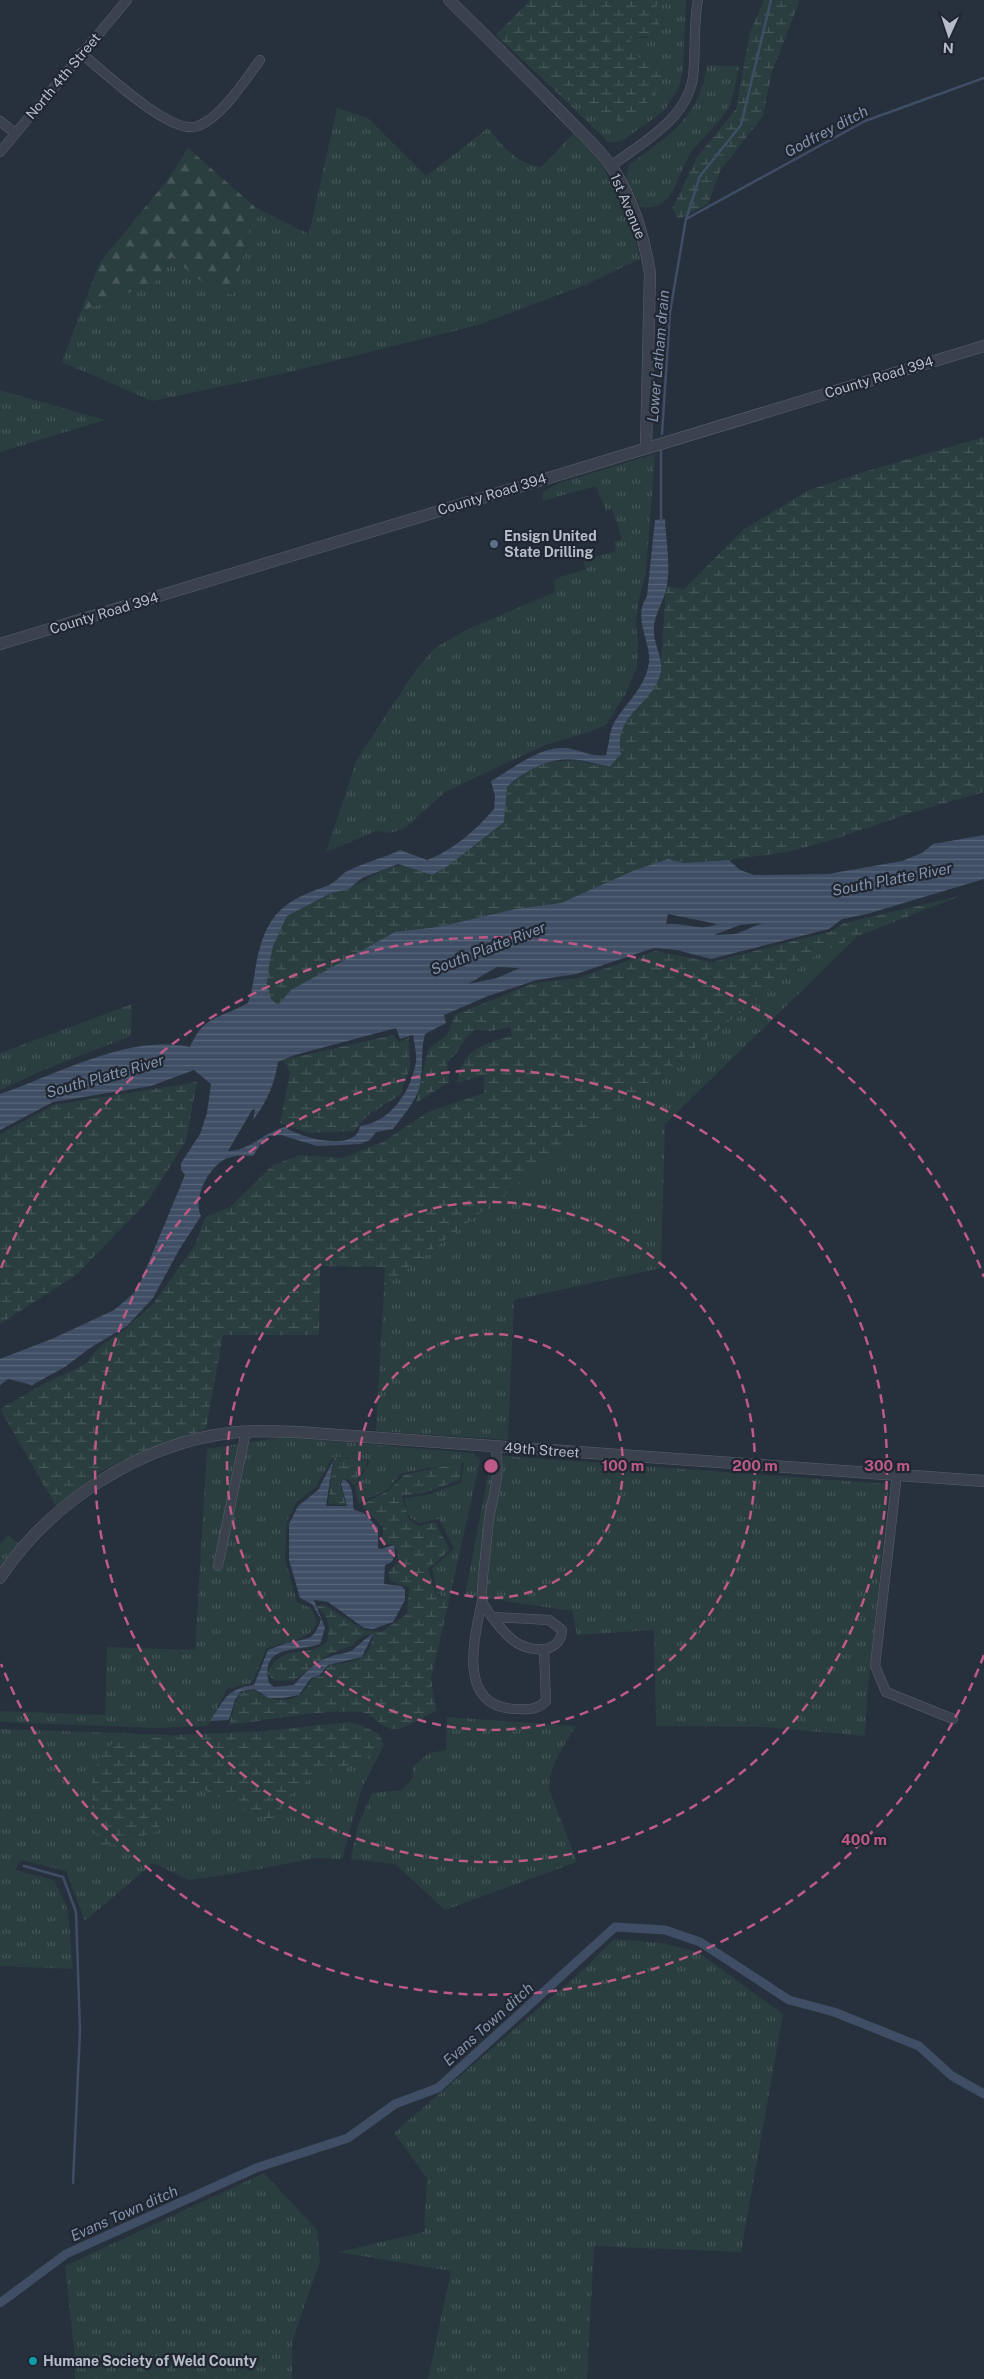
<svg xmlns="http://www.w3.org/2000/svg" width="984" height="2379" font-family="'Public Sans',sans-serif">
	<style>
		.grass { fill: url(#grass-tufts) }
		.forest { fill: url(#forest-firs) }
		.wetland { fill: url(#wetland-marsh) }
		.water { fill: url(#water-rules); fill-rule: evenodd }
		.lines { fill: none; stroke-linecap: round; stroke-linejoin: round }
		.stream { stroke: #3f4e64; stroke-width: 2.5 }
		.canal { stroke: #3f4e64; stroke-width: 9 }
		.minor-casing { stroke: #59606b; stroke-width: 10 }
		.tertiary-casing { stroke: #59606b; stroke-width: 12 }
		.minor { stroke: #3b424d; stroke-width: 9 }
		.tertiary { stroke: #3b424d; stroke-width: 11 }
		.ring { fill: none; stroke: #be5a87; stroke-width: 2.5; stroke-dasharray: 9 6 }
		.service-dot { fill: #5c6f8a; stroke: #202732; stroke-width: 2 }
		.culture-dot { fill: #0f9aa8; stroke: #202732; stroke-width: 2 }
		.labels { text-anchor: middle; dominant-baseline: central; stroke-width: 4.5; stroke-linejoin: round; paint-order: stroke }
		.street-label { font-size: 14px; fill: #b7bdc8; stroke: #202732 }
		.poi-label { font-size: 14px; font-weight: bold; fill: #b7bdc8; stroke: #202732; text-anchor: start }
		.water-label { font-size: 15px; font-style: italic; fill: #8294ac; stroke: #202732 }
		.centre { fill: #be5a87; stroke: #202732; stroke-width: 2.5 }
		.ring-label { font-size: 15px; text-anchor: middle; font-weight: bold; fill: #be5a87; stroke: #202732; stroke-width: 4.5; stroke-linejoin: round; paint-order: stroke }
	</style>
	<defs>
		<pattern id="grass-tufts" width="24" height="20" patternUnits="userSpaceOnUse" patternTransform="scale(1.25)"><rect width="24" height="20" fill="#2a3d3f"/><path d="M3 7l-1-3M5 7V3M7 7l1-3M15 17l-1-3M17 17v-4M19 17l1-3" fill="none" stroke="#475759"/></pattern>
		<pattern id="forest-firs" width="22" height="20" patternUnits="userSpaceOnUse" patternTransform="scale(1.25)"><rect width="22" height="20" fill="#2a3d3f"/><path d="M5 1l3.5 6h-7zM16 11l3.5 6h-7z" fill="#475759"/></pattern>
		<pattern id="wetland-marsh" width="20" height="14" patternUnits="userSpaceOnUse" patternTransform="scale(1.25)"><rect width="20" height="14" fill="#2a3d3f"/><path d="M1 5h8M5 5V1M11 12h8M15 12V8" fill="none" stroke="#475759"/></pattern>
		<pattern id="water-rules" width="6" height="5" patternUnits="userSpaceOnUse" patternTransform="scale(1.25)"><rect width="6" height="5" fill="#3f4e64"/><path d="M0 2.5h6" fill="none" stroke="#586679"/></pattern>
	</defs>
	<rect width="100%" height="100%" fill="#27303d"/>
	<g class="grass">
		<polygon points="660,0 686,0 683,71 679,87 664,111 622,141 609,143 565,100 578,101 621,121 660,64 638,57 631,48 631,37 647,38 652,13"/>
		<path d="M707,65L739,66C736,80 734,98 727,111C716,127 700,139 689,156C677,176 673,213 641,207L626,179L629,164C639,159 648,151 657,144C687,122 701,102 707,65Z"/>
		<path d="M337,108L368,118L426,176L488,128C503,147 517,164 541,167L575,132L604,168L634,232L640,259L585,285L478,325L281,374L152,401L62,362L81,311L154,283L172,257L202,281L233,295L255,207L309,234Z"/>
		<polygon points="0,390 105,420 0,452"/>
		<polygon points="655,454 646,573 638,603 636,625 638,644 637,667 626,693 606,725 590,732 545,745 445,792 405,828 390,833 377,831 326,852 357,759 417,668 435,648 468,629 555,592 554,579 586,569 583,561 616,551 614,542 622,539 612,509 606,511 596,486 542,501 543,492 559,483"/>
		<polygon points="858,936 665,1124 661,1268 514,1300 508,1440 376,1431 384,1287 814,956"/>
		<polygon points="132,1004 131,1036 44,1070 0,1090 0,1053"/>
		<path d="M284,1437L474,1453L480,1461L449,1601L437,1593L432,1568L454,1549L439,1519L419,1523L409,1517L404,1498L427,1495L461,1483L464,1462L402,1473L388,1489L358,1504L355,1487L370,1460L333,1457L316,1487L296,1503L287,1522L285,1559L297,1602L311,1608L317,1622C310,1641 284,1642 267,1648L252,1683L227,1689L208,1726L158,1728L0,1722V1711L105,1715L107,1647L195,1650L207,1449Z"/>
		<polygon points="492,1455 889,1484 868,1687 865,1736 764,1727 656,1726 654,1630 577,1635 572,1611 465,1595"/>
		<polygon points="8,1535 19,1544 0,1572 0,1544"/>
		<path d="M447,1717L576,1726C564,1746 549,1766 549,1789L577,1862L445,1910L395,1864L351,1859L357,1828L372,1793L402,1790C409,1783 416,1777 412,1767L429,1753L446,1750Z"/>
		<polygon points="0,1729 175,1735 113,1743 89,1792 98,1813 156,1832 172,1802 198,1787 275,1822 284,1799 314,1775 359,1763 384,1745 362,1788 342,1859 316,1858 238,1873 189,1880 153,1863 85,1921 66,1871 21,1860 15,1870 54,1880 68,1910 73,1969 0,1966"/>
		<polygon points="614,1939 661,1943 698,1952 783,2014 741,2252 594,2246 587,2379 428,2379 451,2271 338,2252 424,2232 427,2178 394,2133 585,1968"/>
		<polygon points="264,2173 317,2230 320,2261 292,2342 292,2379 75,2379 75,2358 65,2266"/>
	</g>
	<path class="forest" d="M188,148L255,207L233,295C208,291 191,272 172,257L154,283L81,311L100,262L166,182Z"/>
	<g class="wetland">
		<polygon points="530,0 660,0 652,13 658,20 662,34 631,38 631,48 638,57 660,64 662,82 638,114 622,122 578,101 565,100 496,35"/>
		<polygon points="764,0 800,0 772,72 763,116 720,171 708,204 679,219 672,209 697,157 736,109 750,32"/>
		<polygon points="984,437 984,792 917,811 835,839 787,852 729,860 686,863 668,859 635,870 561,903 515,909 438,927 291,990 278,1005 271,999 267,983 269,966 273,946 287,916 331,893 349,889 385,869 400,865 431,875 504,822 507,787 532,768 549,762 578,760 594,765 621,754 619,742 621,729 660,675 666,586 684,589 744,529 807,491 860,473"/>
		<path d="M960,896L858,936L814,956L384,1287L385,1267L320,1266L319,1335H223L206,1429L132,1456L100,1472L57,1508L0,1409L47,1382L84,1365L99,1347L124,1330L153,1304L195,1245L205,1217L230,1207L273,1165L300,1155L342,1158L381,1143L428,1112L484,1093V1075L457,1083C463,1048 481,1045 512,1036L510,1027L490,1031L475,1030L466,1037L458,1051L447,1063L449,1082L416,1103L428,1049L447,1035L455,1015L534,983L578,978L655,951L712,962L832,931L844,923Z"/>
		<polygon points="393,1035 399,1042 409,1038 410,1068 400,1095 368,1115 354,1131 309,1133 280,1123 290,1072 283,1060"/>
		<polygon points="197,1082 186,1141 148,1201 76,1275 0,1324 0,1134 53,1105"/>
		<polygon points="334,1457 368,1461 354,1486 349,1480 343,1478 340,1484 346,1505 328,1504"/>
		<path d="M462,1462L460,1480L424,1493L402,1496L409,1519L419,1526L435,1522L450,1550L428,1569L436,1594L449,1601L431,1678L436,1711C426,1716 407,1728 397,1729C382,1731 374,1713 360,1712C317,1709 272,1720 229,1725L236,1701L241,1692L253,1690C276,1704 299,1706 312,1679L321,1676L329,1665C352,1662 371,1662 373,1633L361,1637L351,1646L328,1655L294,1680L280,1681L272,1679L267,1672C287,1641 303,1660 327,1642C330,1625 330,1618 316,1606L325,1605L364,1630L381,1632L407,1614L409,1587L390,1581L388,1572L398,1562V1553L394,1545L382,1543L383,1527L361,1505L389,1490L404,1475Z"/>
		<polygon points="348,1722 361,1725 379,1734 384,1745 359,1763 314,1775 285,1799 275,1823 198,1787 172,1802 156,1832 102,1848 93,1826 98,1813 89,1792 100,1755 113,1743 175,1735 266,1731"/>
	</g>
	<g class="water">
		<path d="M665,519C666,544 672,570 665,594C661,605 655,615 654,627C652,643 665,659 660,675C650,707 613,715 621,754L610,766C599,765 590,762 579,760C551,756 527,769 507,787L504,822L448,866L432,875L398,864L362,878L349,889L331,893L287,916L273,946L269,966L267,984L271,999L278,1005L291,990L395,932L438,927L515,909L561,903L635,870L668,859L684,863L729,860L740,870L754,875L828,874L902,861L922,853L933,844L984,835V879L867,914L842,919L829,929L711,959L677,950L654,948L576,974L537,980L488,996L444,1015L446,1023L425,1034C420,1051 424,1071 419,1089C414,1104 402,1117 393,1129L376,1132L370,1140L360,1144L343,1145L317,1146L281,1135L269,1136L261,1143L253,1156C243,1155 231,1155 222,1161C207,1171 193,1199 201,1216L179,1250L153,1298L127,1326L90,1348L65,1367L32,1385L8,1379L0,1385V1359L54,1338L114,1310L133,1294L141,1281L185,1175L181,1170V1163L200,1134L207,1113L211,1084L194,1070L151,1086L53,1102L0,1130V1094C56,1075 130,1033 190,1047C204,1015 219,1019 248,1003C255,984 254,964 261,944C273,906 294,898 329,885C335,882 339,877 344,873C361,863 382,859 400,850L427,860C452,851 477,829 494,809L495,796L491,781C512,769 540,746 565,748C578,749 594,758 606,755C609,746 609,733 613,725C624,704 646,688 649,662C651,640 632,619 647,596L655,520ZM668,914L717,924C699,932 686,922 666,924ZM762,923L736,934L714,935L740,925ZM497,967L520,968L497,978L468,984ZM396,1028L400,1039L413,1035C414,1043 417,1054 416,1062C411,1091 391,1122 360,1126C357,1153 300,1138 285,1127C262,1133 250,1151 228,1151L252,1110L255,1109L253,1120C267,1102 275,1083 278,1062L295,1055Z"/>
		<path d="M333,1461L326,1506H347L341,1484L343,1479C355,1485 352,1499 354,1510L364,1513L378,1528V1548L381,1549L394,1545L395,1553L392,1562L385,1565L384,1584L402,1586L405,1590V1600L393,1622L373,1629L364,1628L328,1602L314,1600L325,1628L320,1644C297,1652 259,1644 269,1683L274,1687L294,1685C305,1672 316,1661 332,1656C338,1654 344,1654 351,1651C359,1646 364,1638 373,1634L362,1657L328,1665L319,1676L311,1678L299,1695L283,1698H269L254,1689L241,1691L235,1700L229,1720L210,1721C224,1700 227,1688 254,1685L268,1650C274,1648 281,1645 287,1643C307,1638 314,1642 321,1619L312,1604L300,1598L289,1560V1524L298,1506L318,1490Z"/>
	</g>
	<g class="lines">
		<g class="stream">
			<polyline points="686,219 865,121 984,78"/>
			<polyline points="662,434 670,312 686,219 700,176 741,125 771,0"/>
			<polyline points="661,521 661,450"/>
			<polyline points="24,1866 63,1877 76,1912 80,2031 73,2183"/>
		</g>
		<polyline class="canal" points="0,2303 66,2254 256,2168 348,2138 395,2104 438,2088 615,1927 665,1930 700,1942 789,2000 834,2012 919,2046 952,2076 984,2094"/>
		<g class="minor-casing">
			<g id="minor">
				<path d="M81,53C102,70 172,137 198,126C222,117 245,80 260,60"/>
				<polyline points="0,121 15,133"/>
				<polyline points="0,152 127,0"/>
				<path d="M611,166C642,143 687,119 693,77C696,52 693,25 698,0"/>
				<polyline points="897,1474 875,1666 886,1692 953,1719"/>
				<polyline points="218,1566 246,1431"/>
				<path d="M482,1601C474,1639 457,1706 514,1709C528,1709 536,1711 546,1701L544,1650"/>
				<path d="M493,1617L549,1620L562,1630C561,1654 530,1653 514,1641C504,1633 489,1615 483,1603C480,1596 483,1583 483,1576C485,1557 487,1538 489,1519C493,1495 502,1471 495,1447"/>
			</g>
		</g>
		<g class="tertiary-casing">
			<g id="tertiary">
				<path d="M449,0C487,37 525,75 562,113C578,130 598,147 611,166C632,196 644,237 650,273L646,447"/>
				<polyline points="0,644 984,346"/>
				<path d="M0,1578C49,1503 140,1444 229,1433C252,1430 274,1431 297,1432L984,1481"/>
			</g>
		</g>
		<use href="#minor" class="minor"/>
		<use href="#tertiary" class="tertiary"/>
	</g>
	<g class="ring">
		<circle cx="491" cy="1466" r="132"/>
		<circle cx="491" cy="1466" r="264"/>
		<circle cx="491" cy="1466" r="396"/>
		<path d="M984 1655A528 528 0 0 1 1 1664M1 1268A528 528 0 0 1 984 1277"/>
	</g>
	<circle class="service-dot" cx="494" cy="544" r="5"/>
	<circle class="culture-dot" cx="33" cy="2361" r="5"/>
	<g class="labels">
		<g class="street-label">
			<text transform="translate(63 76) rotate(-50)">North 4th Street</text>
			<text transform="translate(628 206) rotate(67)">1st Avenue</text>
			<text transform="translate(879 377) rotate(-17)">County Road 394</text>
			<text transform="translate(492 494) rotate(-17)">County Road 394</text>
			<text transform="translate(104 613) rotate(-17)">County Road 394</text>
			<text transform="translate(542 1450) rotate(4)">49th Street</text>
		</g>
		<g class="poi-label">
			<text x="504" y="536">Ensign United<tspan x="504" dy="16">State Drilling</tspan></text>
			<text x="43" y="2361">Humane Society of Weld County</text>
		</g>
		<g class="water-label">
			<text transform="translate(826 131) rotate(-28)">Godfrey ditch</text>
			<text transform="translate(658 356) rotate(-85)">Lower Latham drain</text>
			<text transform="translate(892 879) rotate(-11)">South Platte River</text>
			<text transform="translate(488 948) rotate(-21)">South Platte River</text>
			<text transform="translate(105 1076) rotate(-16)">South Platte River</text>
			<text transform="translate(488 2024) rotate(-42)">Evans Town ditch</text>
			<text transform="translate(124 2213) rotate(-24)">Evans Town ditch</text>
		</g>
	</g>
	<circle cx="491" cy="1466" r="8" class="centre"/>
	<g class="ring-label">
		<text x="623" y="1471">100 m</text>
		<text x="755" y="1471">200 m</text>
		<text x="887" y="1471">300 m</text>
		<text x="864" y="1845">400 m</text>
	</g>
	<g transform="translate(949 35) rotate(183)" stroke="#202732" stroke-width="4" paint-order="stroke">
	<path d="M0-4L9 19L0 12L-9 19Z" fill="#b7bdc8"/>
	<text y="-8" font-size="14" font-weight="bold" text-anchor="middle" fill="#b7bdc8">N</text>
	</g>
</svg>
